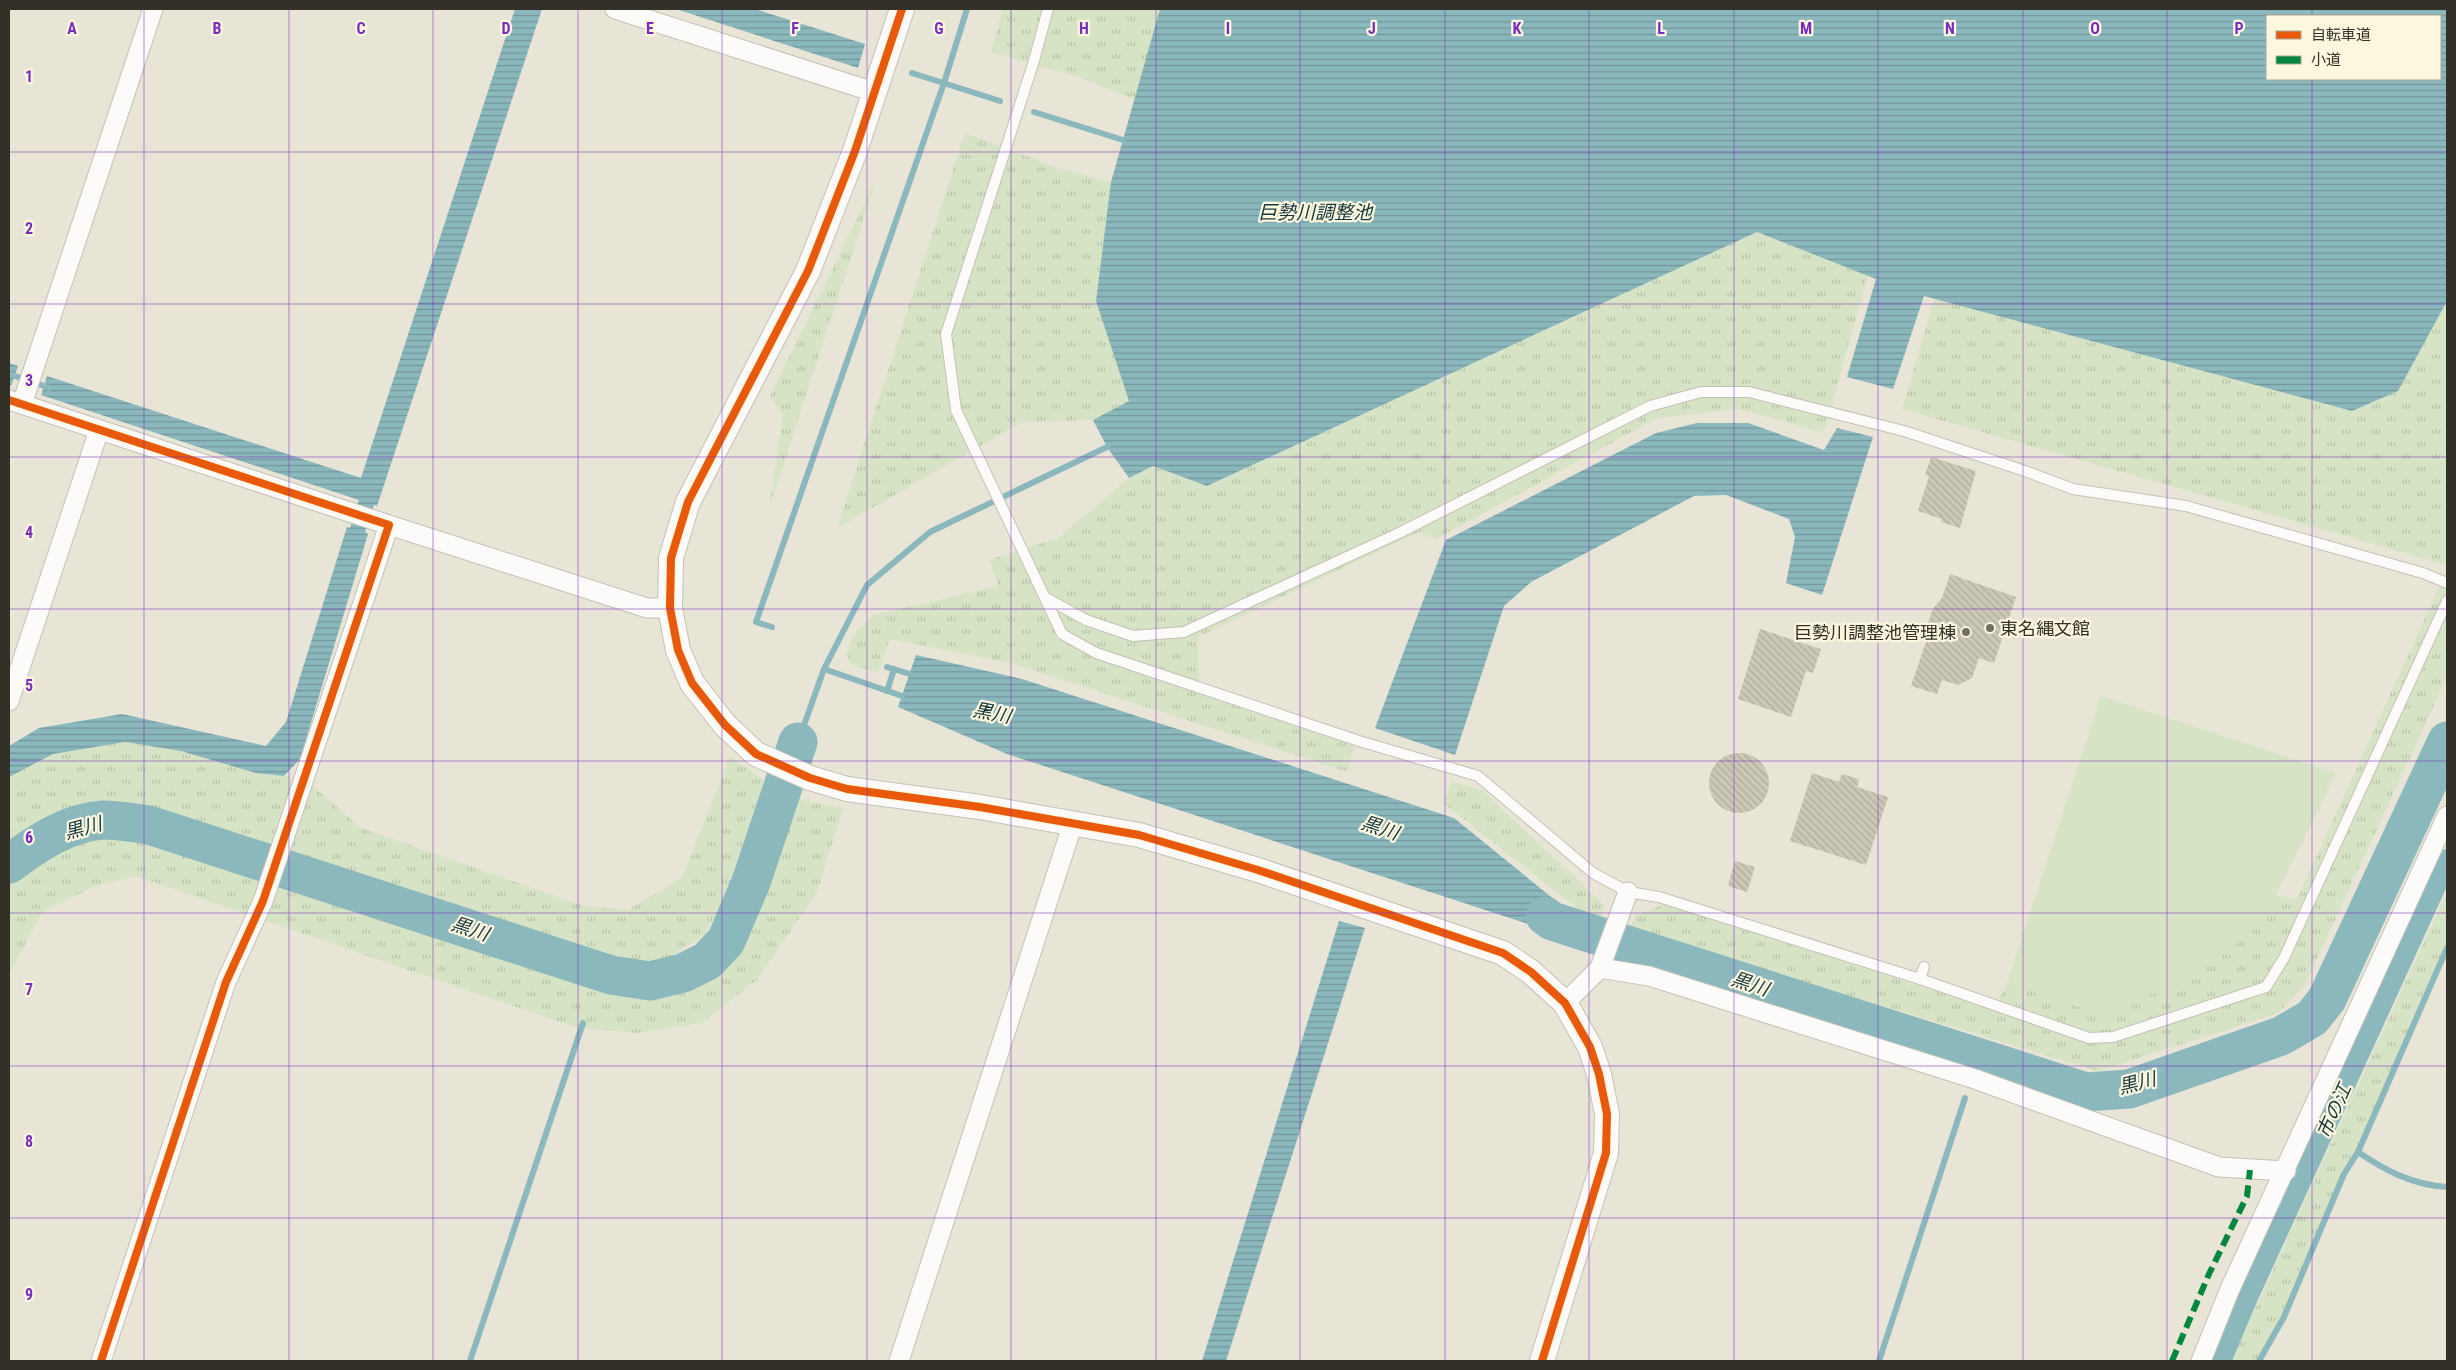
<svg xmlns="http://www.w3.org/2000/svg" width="2456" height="1370" font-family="'Roboto Condensed','Noto Sans JP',sans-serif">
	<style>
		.grass { fill: url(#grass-tufts) }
		.pitch { fill: #d6e3c4 }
		.water { fill: url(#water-rules); fill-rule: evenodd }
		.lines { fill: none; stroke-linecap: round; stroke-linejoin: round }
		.stream { stroke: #8ab8bd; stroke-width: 6 }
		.canal { stroke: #8ab8bd; stroke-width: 22 }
		.river { stroke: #8ab8bd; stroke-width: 39 }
		.building { fill: url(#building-back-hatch) }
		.service-casing { stroke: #c3c1b6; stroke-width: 12 }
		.minor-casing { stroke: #c3c1b6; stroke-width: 21 }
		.tertiary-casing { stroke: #c3c1b6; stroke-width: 26 }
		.service { stroke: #fcfbf9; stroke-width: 10 }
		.minor { stroke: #fcfbf9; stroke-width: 19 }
		.tertiary { stroke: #fcfbf9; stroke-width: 24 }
		.quiet { stroke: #00873e; stroke-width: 6; stroke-dasharray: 12 6; stroke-linecap: butt }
		.cycleway-casing { stroke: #fcf7de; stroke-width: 11 }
		.cycleway { stroke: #e8590c; stroke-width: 8 }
		.grid { fill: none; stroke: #7b2cbf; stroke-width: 1; stroke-opacity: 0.55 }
		.poi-dot { fill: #726f65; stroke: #fcf7de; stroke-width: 2 }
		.labels { text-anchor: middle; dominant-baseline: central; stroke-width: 4.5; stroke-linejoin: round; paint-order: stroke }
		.poi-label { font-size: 18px; fill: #323027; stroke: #fcf7de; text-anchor: start }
		.water-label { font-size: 19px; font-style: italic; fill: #15363d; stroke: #fcf7de }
		.grid-label { font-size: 16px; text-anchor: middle; font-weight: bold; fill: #7b2cbf; stroke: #fcf7de; stroke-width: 4.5; stroke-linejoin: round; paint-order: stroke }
	</style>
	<defs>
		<pattern id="grass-tufts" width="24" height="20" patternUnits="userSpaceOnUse" patternTransform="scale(1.25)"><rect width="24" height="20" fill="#d6e3c4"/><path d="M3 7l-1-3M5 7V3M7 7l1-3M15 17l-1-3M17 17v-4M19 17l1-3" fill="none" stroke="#b8c3a8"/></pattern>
		<pattern id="water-rules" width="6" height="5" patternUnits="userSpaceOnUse" patternTransform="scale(1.25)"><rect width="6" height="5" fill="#8ab8bd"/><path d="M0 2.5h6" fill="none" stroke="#71969a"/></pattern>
		<pattern id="building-back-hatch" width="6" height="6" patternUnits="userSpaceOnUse" patternTransform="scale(1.25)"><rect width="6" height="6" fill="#cbc8b7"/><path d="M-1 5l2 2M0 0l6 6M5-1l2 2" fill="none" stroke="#afac9d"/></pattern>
	</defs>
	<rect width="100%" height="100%" fill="#e8e5d7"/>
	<g class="grass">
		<polygon points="1003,9 1160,9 1135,100 1082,78 991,52"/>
		<polygon points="965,133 1061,169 1111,182 1096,301 1129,401 1093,420 1022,422 837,528"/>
		<polygon points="876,180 769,509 783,415 770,396"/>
		<polygon points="1757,232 1868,274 1824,433 1740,409 1657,418 1436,539 1419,532 1198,637 1199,693 1354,746 1348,772 1010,663 890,639 878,673 852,665 846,654 854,633 874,615 999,586 989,560 1058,538 1129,478 1152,466 1208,486"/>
		<polygon points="1935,297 2352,411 2398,391 2447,301 2447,565 1902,409"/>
		<polygon points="2447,570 2447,677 2306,983 2278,1013 2098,1071 1629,929 1635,916 1665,904 1994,1010 2007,983 2101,1014 2172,986 2276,895 2297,899"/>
		<polygon points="125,742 181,751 256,773 284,776 312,785 361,828 584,906 628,910 682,878 730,757 764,780 728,895 704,935 663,962 604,962 145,810 81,811 24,831 9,844 9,777 53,754"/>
		<polygon points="1452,782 1482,790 1604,905 1601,917 1582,912 1442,802"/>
		<polygon points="793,798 843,808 817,892 757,980 702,1023 636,1033 574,1027 136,876 93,887 42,912 9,975 9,878 71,839 141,834 613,993 686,984 725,954 751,915"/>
		<polygon points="2447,892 2447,948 2358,1152 2344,1174 2284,1317 2259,1361 2231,1361"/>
	</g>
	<polygon class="pitch" points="2101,696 2336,773 2276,895 2172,986 2101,1014 2007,983"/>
	<g class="water">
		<polygon points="515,9 542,9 377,506 374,505 365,532 368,534 300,759 284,776 256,773 181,751 125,742 53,754 9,777 9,746 39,728 122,714 266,746 286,722 347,527 350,528 359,500 41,395 47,376 361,478"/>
		<polygon points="676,9 755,9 865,44 858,68"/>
		<path d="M1160,9H2447V301L2398,391L2352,411L1924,296L1893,389L1847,377L1876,279L1757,232L1207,486L1153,466L1129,478L1107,447L1093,420L1129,401L1096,301L1111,182ZM2440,16V79H2267V16Z"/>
		<polygon points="9,363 18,366 11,386 9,385"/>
		<polygon points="1697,423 1748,423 1824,450 1837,428 1873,437 1822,595 1786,583 1795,537 1789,519 1726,495 1694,496 1531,582 1504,606 1455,755 1375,728 1446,540 1656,433"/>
		<polygon points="916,655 1022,679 1454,818 1577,918 1595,924 1593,945 1007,754 898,707"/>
		<polygon points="1339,921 1365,928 1226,1361 1202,1361"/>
	</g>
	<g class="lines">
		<g class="stream">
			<polyline points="912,73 1000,101"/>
			<polyline points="1034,112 1123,140"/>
			<polyline points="9,374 50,388"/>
			<polyline points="772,627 756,622 944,83 967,9"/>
			<polyline points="887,667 910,674"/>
			<polyline points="824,669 867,585 930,532 1107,447"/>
			<polyline points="887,691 894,669"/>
			<polyline points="798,742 824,669 902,696"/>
			<path d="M2358,1152C2386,1171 2413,1185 2447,1187"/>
			<polyline points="470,1361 583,1023"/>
			<polyline points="1879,1361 1965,1098"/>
			<polyline points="2259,1361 2284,1317 2344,1174 2358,1152 2447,948"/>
		</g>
		<polyline class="canal" points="2220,1361 2248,1295 2447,860"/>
		<g class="river">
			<path d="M9,864C36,844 68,822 103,820C118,820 134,823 149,825L611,975L650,981L683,973L707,961L726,941L751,882L798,742"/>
			<polyline points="1545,916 1552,921 2086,1092 2129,1089 2281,1036 2312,1018 2327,999 2447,741"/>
		</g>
	</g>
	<g class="building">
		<polygon points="1931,457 1976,471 1960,528 1941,522 1942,519 1918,511 1929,476 1925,475"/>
		<polygon points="1950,574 2016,597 1994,663 1979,658 1972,678 1958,685 1942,680 1937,694 1911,686 1927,639 1927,625 1933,609 1942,598"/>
		<polygon points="1760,629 1821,649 1813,673 1806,671 1791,717 1738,699"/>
		<circle cx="1739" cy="783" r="30"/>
		<polygon points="1812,773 1839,782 1842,774 1859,779 1857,787 1888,797 1866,865 1790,841"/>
		<polygon points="1735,861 1755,867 1747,892 1728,886"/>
	</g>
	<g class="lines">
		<g class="service-casing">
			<g id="service">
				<polyline points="1048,9 1033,64 946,334 956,410 1062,634 1096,653 1359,741 1478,776 1593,873 1628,892 1659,897 1920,979 2089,1038 2113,1037 2266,987 2284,958 2447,601"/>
				<polyline points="1046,598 1086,620 1133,636 1184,632 1399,533 1650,406 1701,392 1749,392 1904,431 2025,471 2073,489 2186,506 2423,573 2447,583"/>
				<polyline points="1920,979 1924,967"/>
			</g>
		</g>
		<g class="minor-casing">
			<g id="minor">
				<polyline points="615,9 874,92"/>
				<polyline points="9,400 389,525 263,901 226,982 101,1361"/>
				<polyline points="22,404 153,9"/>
				<polyline points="389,525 647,608 670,608"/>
				<polyline points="9,701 99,430"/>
				<polyline points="1600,968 1628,892"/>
				<polyline points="1565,1003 1600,968 1649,976 1975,1079 2219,1167 2286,1171"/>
				<polyline points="899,1361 1073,823"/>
				<polyline points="2201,1361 2230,1289 2447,816"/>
			</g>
		</g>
		<g class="tertiary-casing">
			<polyline id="tertiary" points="902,9 855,151 808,271 688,502 671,558 670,608 678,650 692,683 725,725 756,754 810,778 847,789 980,807 1139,835 1258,870 1503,953 1531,972 1565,1003 1590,1047 1599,1074 1607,1114 1606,1153 1542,1361"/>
		</g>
		<use href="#service" class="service"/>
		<use href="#minor" class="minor"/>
		<use href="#tertiary" class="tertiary"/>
		<polyline class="quiet" points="2172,1361 2209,1274 2247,1196 2250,1170"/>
		<g class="cycleway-casing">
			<g id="cycleway">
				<polyline points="902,9 855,151 808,271 688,502 671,558 670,608 678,650 692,683 725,725 756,754 810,778 847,789 980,807 1139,835 1258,870 1503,953 1531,972 1565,1003 1590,1047 1599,1074 1607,1114 1606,1153 1542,1361"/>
				<polyline points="9,400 389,525 263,901 226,982 101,1361"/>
			</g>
		</g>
		<use href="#cycleway" class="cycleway"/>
	</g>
	<path class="grid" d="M144,9V1361M289,9V1361M433,9V1361M578,9V1361M722,9V1361M867,9V1361M1011,9V1361M1156,9V1361M1300,9V1361M1445,9V1361M1589,9V1361M1734,9V1361M1878,9V1361M2023,9V1361M2167,9V1361M2312,9V16M2312,79V1361M9,152H2447M9,304H2447M9,457H2447M9,609H2447M9,761H2447M9,913H2447M9,1066H2447M9,1218H2447"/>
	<g class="poi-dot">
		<circle cx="1990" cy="628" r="5"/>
		<circle cx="1966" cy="632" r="5"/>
	</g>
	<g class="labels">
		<g class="poi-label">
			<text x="2000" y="628">東名縄文館</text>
			<text x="1956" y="632" text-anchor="end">巨勢川調整池管理棟</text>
		</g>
		<g class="water-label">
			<text x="1315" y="212">巨勢川調整池</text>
			<text transform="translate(992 713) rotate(11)">黒川</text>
			<text transform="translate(83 828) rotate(-15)">黒川</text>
			<text transform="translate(1380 828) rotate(18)">黒川</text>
			<text transform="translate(470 929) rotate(18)">黒川</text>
			<text transform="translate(1750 984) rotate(18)">黒川</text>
			<text transform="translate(2137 1083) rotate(-14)">黒川</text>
			<text transform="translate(2334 1111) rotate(-66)">市の江</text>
		</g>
	</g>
	<g class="grid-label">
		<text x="72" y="34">A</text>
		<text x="217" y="34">B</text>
		<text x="361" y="34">C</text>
		<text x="506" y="34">D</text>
		<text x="650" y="34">E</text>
		<text x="795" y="34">F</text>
		<text x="939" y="34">G</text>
		<text x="1084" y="34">H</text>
		<text x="1228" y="34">I</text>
		<text x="1372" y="34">J</text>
		<text x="1517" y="34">K</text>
		<text x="1661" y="34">L</text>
		<text x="1806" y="34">M</text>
		<text x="1950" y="34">N</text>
		<text x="2095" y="34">O</text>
		<text x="2239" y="34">P</text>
		<text x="29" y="82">1</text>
		<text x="29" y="234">2</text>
		<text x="29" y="386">3</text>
		<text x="29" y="538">4</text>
		<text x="29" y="691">5</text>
		<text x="29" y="843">6</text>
		<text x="29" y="995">7</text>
		<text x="29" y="1147">8</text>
		<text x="29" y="1300">9</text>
	</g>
	<rect width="2456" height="1370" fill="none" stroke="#323027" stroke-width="20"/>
	<rect x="2266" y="15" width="175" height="65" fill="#fcf7de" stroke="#aba795"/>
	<rect x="2276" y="31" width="25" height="8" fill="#e8590c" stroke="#aba795"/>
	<text x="2311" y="40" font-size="15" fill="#323027">自転車道</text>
	<rect x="2276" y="56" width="25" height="8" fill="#00873e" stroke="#aba795"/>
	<text x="2311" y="65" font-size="15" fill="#323027">小道</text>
</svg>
